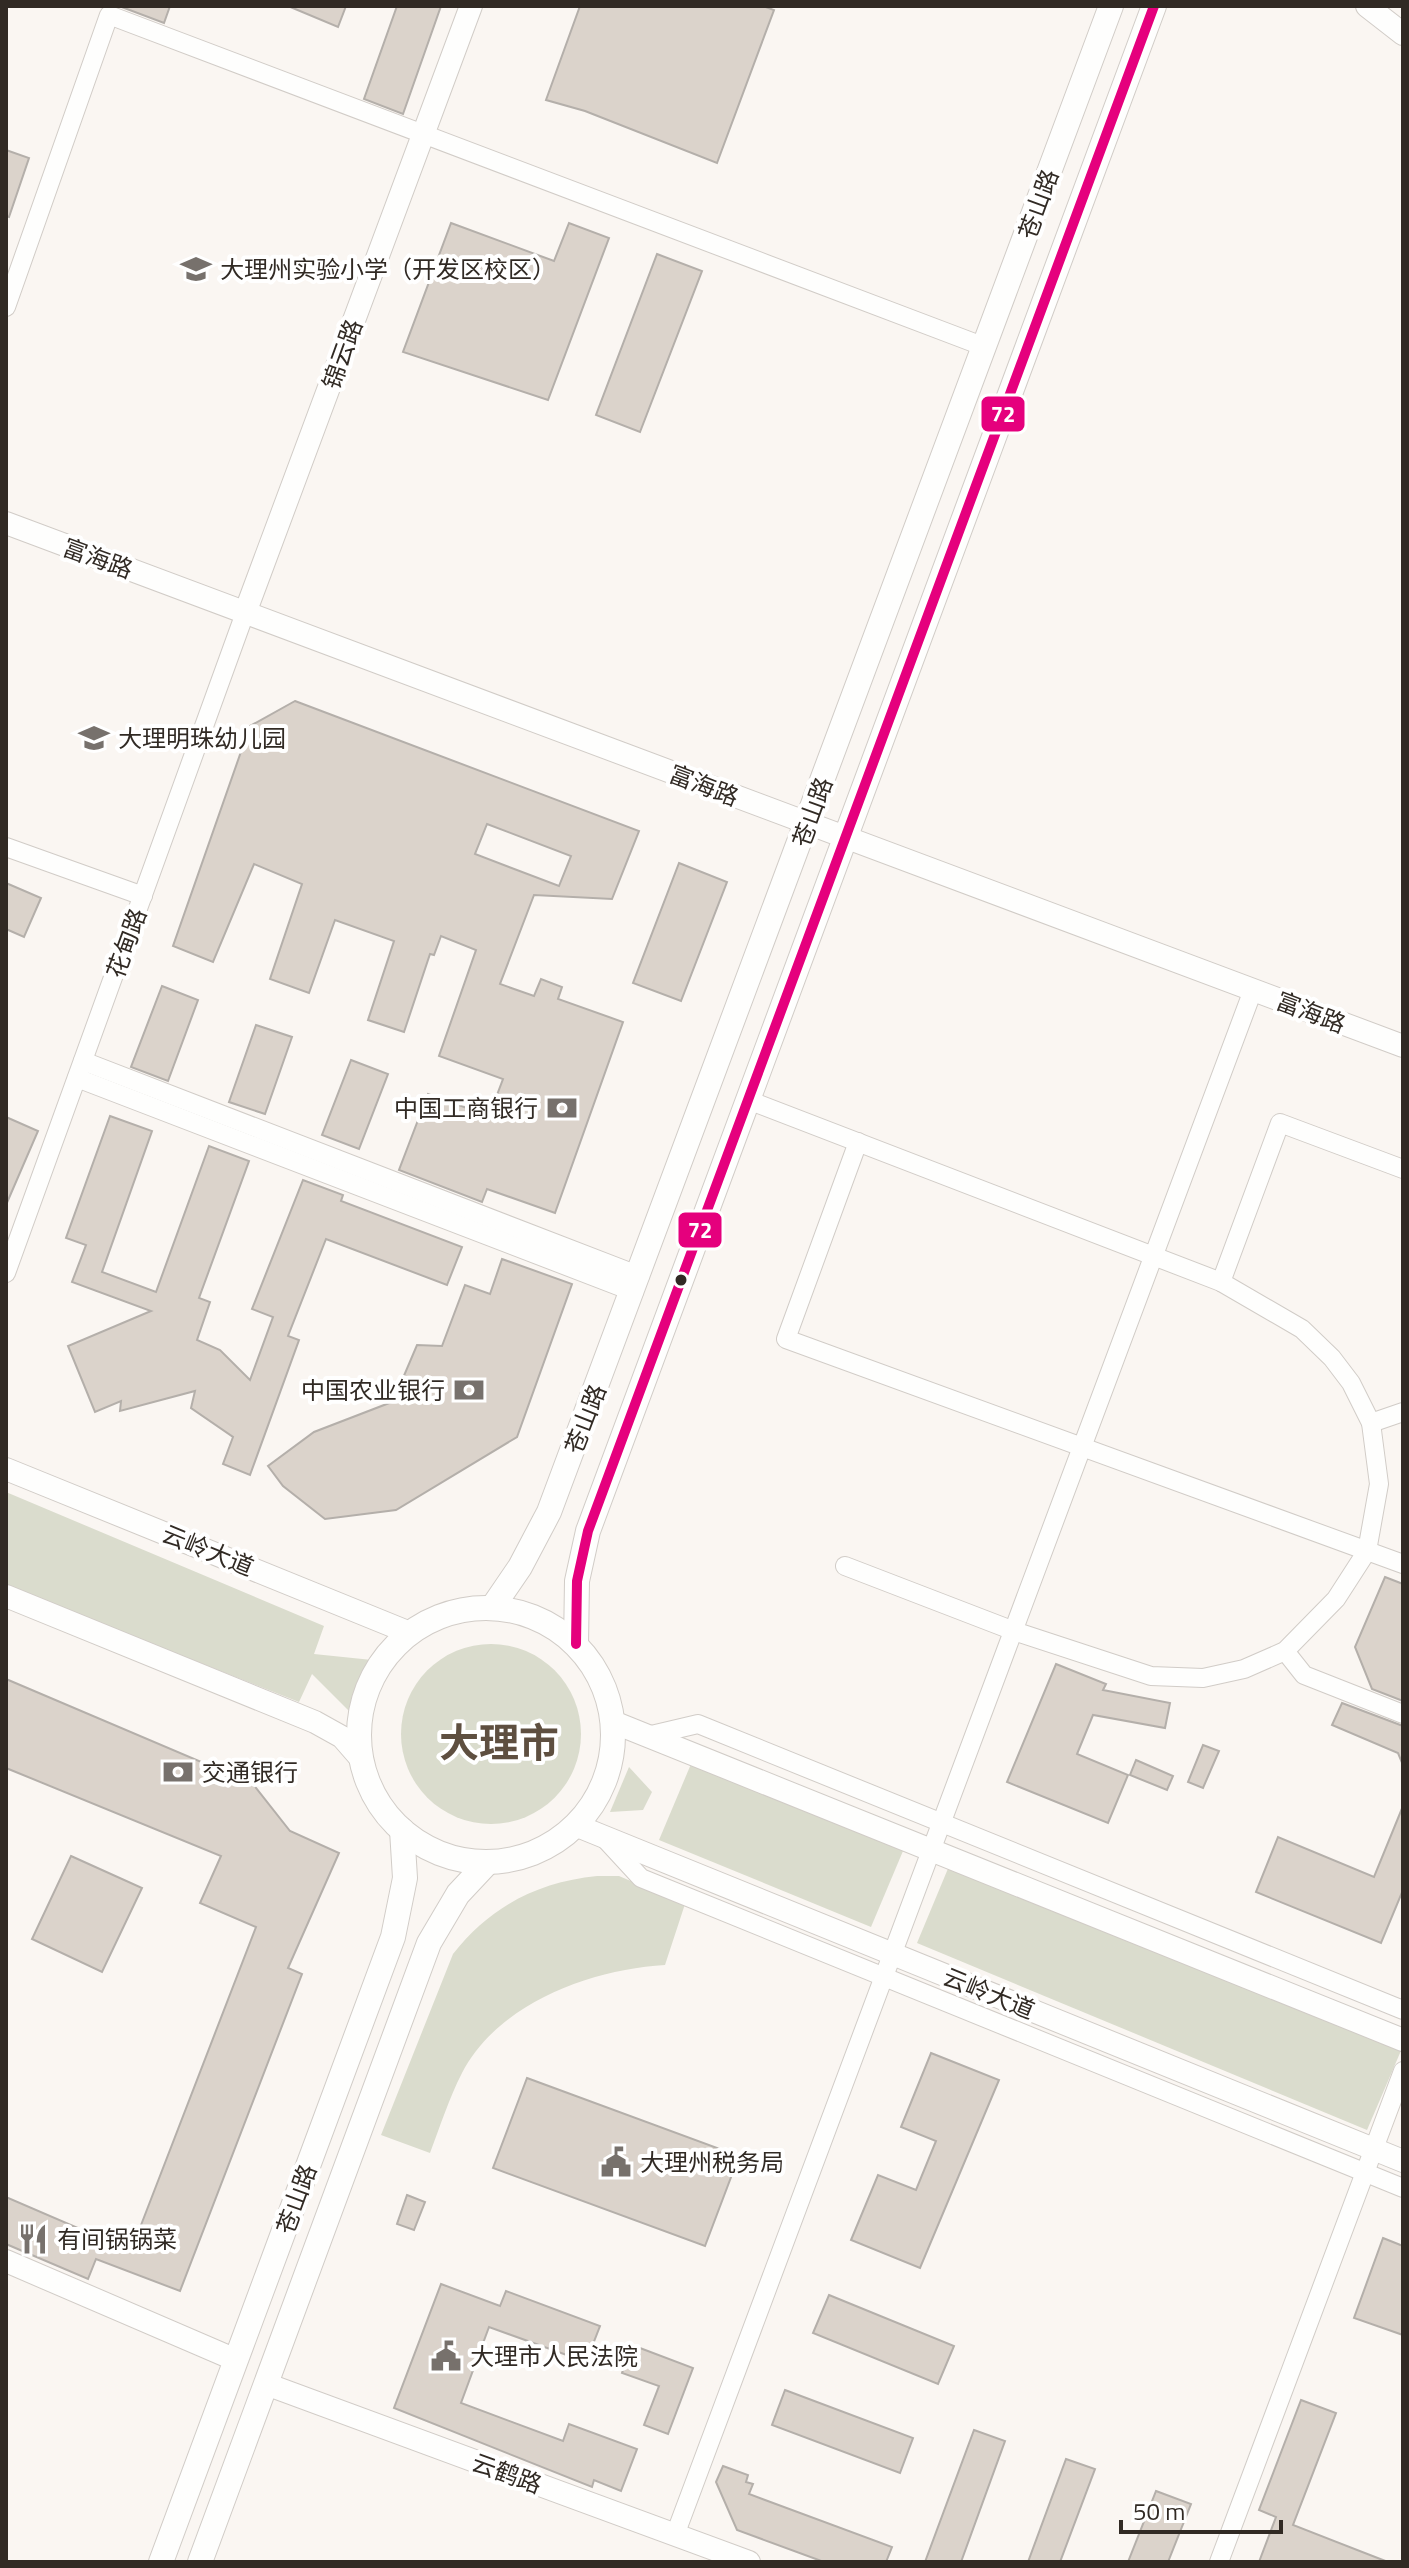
<svg xmlns="http://www.w3.org/2000/svg" width="1409" height="2568" font-family="'Titillium Web','Noto Sans SC',sans-serif">
	<style>
		.green { fill: #dadccd }
		.building { fill: #dbd3cb; stroke: #b4afaa; stroke-width: 2; fill-rule: evenodd }
		.lines { fill: none; stroke-linecap: round; stroke-linejoin: round }
		.minor-casing { stroke: #d1ccc7; stroke-width: 20 }
		.tertiary-casing { stroke: #d1ccc7; stroke-width: 24 }
		.secondary-casing { stroke: #d1ccc7; stroke-width: 26 }
		.minor { stroke: #fefefd; stroke-width: 18 }
		.tertiary { stroke: #fefefd; stroke-width: 22 }
		.secondary { stroke: #fefefd; stroke-width: 24 }
		.bus-1-casing { stroke: #fff; stroke-width: 16 }
		.bus-1 { stroke: #e5007d; stroke-width: 10 }
		.bus-dot { fill: #312a24; stroke: #fff; stroke-width: 3 }
		.labels { text-anchor: middle; dominant-baseline: central; stroke-width: 8; stroke-linejoin: round; paint-order: stroke }
		.street-label { font-size: 24px; fill: #312a24; stroke: #fff }
		.poi-label { font-size: 24px; fill: #312a24; stroke: #fff; text-anchor: start }
		.town-label { font-size: 40px; font-weight: bold; fill: #5e4f40; stroke: #fff }
		.line-badge { stroke: #fff; stroke-width: 3 }
		.badge-label { font-size: 22px; text-anchor: middle; font-weight: bold; fill: #fff }
	</style>
	<rect width="100%" height="100%" fill="#faf6f2"/>
	<g class="green">
		<polygon points="6,1492 324,1626 314,1654 372,1660 351,1713 312,1674 299,1702 6,1586"/>
		<circle cx="491" cy="1734" r="90"/>
		<polygon points="691,1764 903,1851 871,1927 659,1840"/>
		<polygon points="629,1767 652,1792 643,1810 610,1812"/>
		<polygon points="952,1859 1403,2046 1367,2130 917,1943"/>
		<path d="M597,1876H619L685,1904L665,1965C592,1969 498,2003 462,2073C449,2098 440,2127 430,2153L381,2135L453,1954C490,1907 537,1882 597,1876Z"/>
	</g>
	<g class="building">
		<polygon points="119,6 170,6 164,23"/>
		<polygon points="288,6 346,6 338,27"/>
		<polygon points="397,6 441,6 403,114 364,99"/>
		<polygon points="580,6 763,6 774,10 717,163 585,111 546,100"/>
		<polygon points="6,150 29,158 9,217 6,216"/>
		<polygon points="451,223 554,261 569,223 609,238 548,400 403,352"/>
		<polygon points="657,254 702,271 640,432 596,415"/>
		<path d="M295,701L639,831L612,899L534,895L500,984L534,996L541,979L562,987L558,999L623,1022L555,1213L487,1189L482,1202L399,1170L428,1094L489,1116L503,1079L439,1056L476,950L441,936L434,955L430,954L404,1032L368,1020L394,941L335,920L309,993L270,979L302,884L254,864L213,962L173,946L250,726ZM487,824L571,856L559,886L475,854Z"/>
		<polygon points="679,863 727,882 681,1001 633,983"/>
		<polygon points="6,883 41,898 24,937 6,929"/>
		<polygon points="162,986 198,1000 168,1081 131,1067"/>
		<polygon points="256,1025 292,1037 265,1114 229,1102"/>
		<polygon points="351,1060 388,1074 359,1149 322,1135"/>
		<polygon points="110,1116 152,1131 102,1272 156,1292 209,1146 249,1161 199,1298 210,1302 197,1340 220,1350 250,1380 273,1317 252,1309 303,1180 343,1195 341,1201 462,1247 447,1285 326,1239 288,1336 299,1340 250,1475 223,1464 233,1437 191,1408 195,1391 120,1411 121,1401 95,1412 68,1346 151,1311 72,1282 86,1245 66,1238"/>
		<polygon points="6,1117 38,1131 6,1205"/>
		<polygon points="502,1259 572,1284 517,1437 396,1510 325,1519 283,1486 268,1466 314,1432 410,1395 400,1385 417,1345 442,1346 465,1285 490,1294"/>
		<polygon points="1385,1577 1403,1584 1403,1701 1372,1689 1355,1647"/>
		<polygon points="1056,1664 1106,1684 1103,1690 1170,1703 1165,1728 1093,1715 1077,1754 1128,1775 1108,1823 1007,1782"/>
		<polygon points="6,1679 253,1784 290,1831 339,1853 288,1968 302,1974 180,2291 96,2259 88,2279 6,2244 6,2197 131,2251 256,1927 200,1903 221,1856 6,1768"/>
		<polygon points="1342,1703 1403,1726 1403,1765 1398,1753 1332,1725"/>
		<polygon points="1203,1745 1219,1751 1203,1788 1188,1782"/>
		<polygon points="1136,1760 1173,1776 1167,1790 1130,1775"/>
		<polygon points="1403,1806 1403,1890 1381,1943 1256,1892 1278,1837 1374,1877"/>
		<polygon points="71,1856 142,1888 102,1972 32,1939"/>
		<polygon points="931,2053 999,2080 920,2268 851,2240 878,2175 916,2190 936,2141 901,2127"/>
		<polygon points="527,2078 739,2156 705,2246 493,2168"/>
		<polygon points="407,2195 425,2202 414,2230 397,2224"/>
		<polygon points="1383,2238 1403,2246 1403,2335 1354,2318"/>
		<polygon points="441,2284 500,2306 506,2291 600,2326 586,2362 489,2327 461,2403 563,2441 569,2424 637,2449 621,2491 594,2480 592,2487 394,2408"/>
		<polygon points="829,2295 954,2346 938,2384 813,2333"/>
		<polygon points="632,2345 693,2368 668,2434 644,2425 659,2386 622,2373"/>
		<polygon points="785,2390 913,2438 900,2473 772,2425"/>
		<polygon points="1301,2400 1336,2413 1293,2525 1388,2562 1259,2562 1276,2517 1259,2510"/>
		<polygon points="974,2430 1005,2441 961,2562 925,2562"/>
		<polygon points="1066,2459 1095,2469 1060,2562 1028,2562"/>
		<polygon points="723,2466 748,2475 746,2482 753,2484 749,2494 892,2547 886,2562 824,2562 737,2530 716,2482"/>
		<polygon points="1156,2491 1191,2504 1168,2562 1128,2562"/>
	</g>
	<g class="lines">
		<g class="minor-casing">
			<g id="minor">
				<polyline points="6,307 109,15 985,347"/>
				<polyline points="6,847 143,896"/>
				<polyline points="83,1061 640,1276"/>
				<polyline points="77,1078 634,1292"/>
				<polyline points="748,1100 1221,1282 1302,1329 1332,1358 1351,1383 1371,1423 1379,1484 1367,1551 1336,1599 1285,1651 1244,1669 1203,1678 1151,1676 1014,1631 845,1566"/>
				<polyline points="858,1142 786,1339 1403,1564"/>
				<polyline points="6,1273 245,613"/>
				<polyline points="1221,1282 1280,1123 1403,1169"/>
				<polyline points="1371,1423 1403,1412"/>
				<polyline points="1285,1651 1304,1675 1403,1714"/>
				<polyline points="647,1736 698,1724 1403,2010"/>
				<polyline points="605,1839 641,1878 1403,2188"/>
				<polyline points="675,2535 1253,990"/>
				<polyline points="1219,2562 1403,2071"/>
			</g>
		</g>
		<g class="tertiary-casing">
			<g id="tertiary">
				<polyline points="1367,6 1403,34"/>
				<polyline points="6,523 1403,1046"/>
				<polyline points="245,613 471,6"/>
				<polyline points="6,1469 410,1633"/>
				<polyline points="6,1596 315,1722 342,1737 362,1760"/>
				<polyline points="613,1722 1403,2040"/>
				<polyline points="575,1825 1403,2161"/>
				<polyline points="6,2261 236,2360"/>
				<polyline points="266,2384 749,2562"/>
			</g>
		</g>
		<g class="secondary-casing">
			<g id="secondary">
				<polyline points="492,1608 520,1567 549,1512 1111,6"/>
				<circle cx="486" cy="1735" r="127"/>
				<polyline points="576,1644 577,1581 588,1531 1154,6"/>
				<polyline points="161,2562 393,1937 405,1878 402,1830"/>
				<polyline points="200,2562 429,1943 458,1894 488,1862"/>
			</g>
		</g>
		<use href="#minor" class="minor"/>
		<use href="#tertiary" class="tertiary"/>
		<use href="#secondary" class="secondary"/>
		<g class="bus-1-casing">
			<polyline id="bus-1" points="576,1644 577,1581 588,1531 1154,6"/>
		</g>
		<use href="#bus-1" class="bus-1"/>
	</g>
	<defs>
		<g id="school-bare" transform="scale(2.4)"><path d="M0-5L7-2L0 1L-7-2ZM-4 1L0 2.5L4 1V4Q0 6-4 4Z" fill="#77716c" stroke="#fff" stroke-width="2.5" paint-order="stroke"/></g>
		<g id="bank-bare" transform="scale(2.4)"><path d="M-6-4H6V4H-6ZM0-2.3a2.3 2.3 0 1 0 0 4.6a2.3 2.3 0 1 0 0-4.6Z" fill="#77716c" stroke="#fff" stroke-width="2.5" paint-order="stroke"/></g>
		<g id="civic-bare" transform="scale(2.4)"><path d="M-.6-6.5H3V-4.5H.6V-3L4-1V1h2V6H-6V1h2V-1L-.6-3ZM-1.2 2.5V6h2.4V2.5Z" fill="#77716c" stroke="#fff" stroke-width="2.5" paint-order="stroke"/></g>
		<g id="restaurant-bare" transform="scale(2.4)"><path d="M-5-6h1v4h1v-4h1v4h1v-4h1v5L-1.5 .5V6h-2V.5L-5-1ZM5-6V6H3V1.5H1.5Q1.5-4 5-6Z" fill="#77716c" stroke="#fff" stroke-width="2.5" paint-order="stroke"/></g>
	</defs>
	<g fill-rule="evenodd">
		<use href="#school-bare" x="196" y="269"/>
		<use href="#school-bare" x="94" y="738"/>
		<use href="#bank-bare" x="562" y="1108"/>
		<use href="#bank-bare" x="469" y="1390"/>
		<use href="#bank-bare" x="178" y="1772"/>
		<use href="#civic-bare" x="616" y="2162"/>
		<use href="#restaurant-bare" x="33" y="2239"/>
		<use href="#civic-bare" x="446" y="2356"/>
	</g>
	<circle class="bus-dot" cx="681" cy="1280" r="7"/>
	<g class="labels">
		<g class="street-label">
			<text transform="translate(1038 204) rotate(-70)">苍山路</text>
			<text transform="translate(342 354) rotate(-70)">锦云路</text>
			<text transform="translate(98 558) rotate(20)">富海路</text>
			<text transform="translate(704 785) rotate(21)">富海路</text>
			<text transform="translate(812 812) rotate(-70)">苍山路</text>
			<text transform="translate(126 943) rotate(-70)">花甸路</text>
			<text transform="translate(1311 1012) rotate(21)">富海路</text>
			<text transform="translate(585 1419) rotate(-69)">苍山路</text>
			<text transform="translate(208 1550) rotate(22)">云岭大道</text>
			<text transform="translate(989 1993) rotate(22)">云岭大道</text>
			<text transform="translate(296 2199) rotate(-70)">苍山路</text>
			<text transform="translate(507 2473) rotate(20)">云鹤路</text>
		</g>
		<g class="poi-label">
			<text x="220" y="269">大理州实验小学（开发区校区）</text>
			<text x="118" y="738">大理明珠幼儿园</text>
			<text x="538" y="1108" text-anchor="end">中国工商银行</text>
			<text x="445" y="1390" text-anchor="end">中国农业银行</text>
			<text x="202" y="1772">交通银行</text>
			<text x="640" y="2162">大理州税务局</text>
			<text x="57" y="2239">有间锅锅菜</text>
			<text x="470" y="2356">大理市人民法院</text>
		</g>
		<g class="town-label">
			<text x="499" y="1742">大理市</text>
		</g>
	</g>
	<g class="line-badge">
		<rect x="980" y="395" width="46" height="38" rx="8" fill="#e5007d"/>
		<rect x="677" y="1211" width="46" height="38" rx="8" fill="#e5007d"/>
	</g>
	<g class="badge-label">
		<text x="1003" y="422">72</text>
		<text x="700" y="1238">72</text>
	</g>
	<rect width="1409" height="2568" fill="none" stroke="#312a24" stroke-width="16"/>
	<path d="M1121 2520v12h160v-12" fill="none" stroke="#312a24" stroke-width="4"/>
	<text x="1133" y="2520" font-size="24" fill="#312a24" stroke="#ffffff" stroke-width="6" paint-order="stroke">50 m</text>
</svg>
